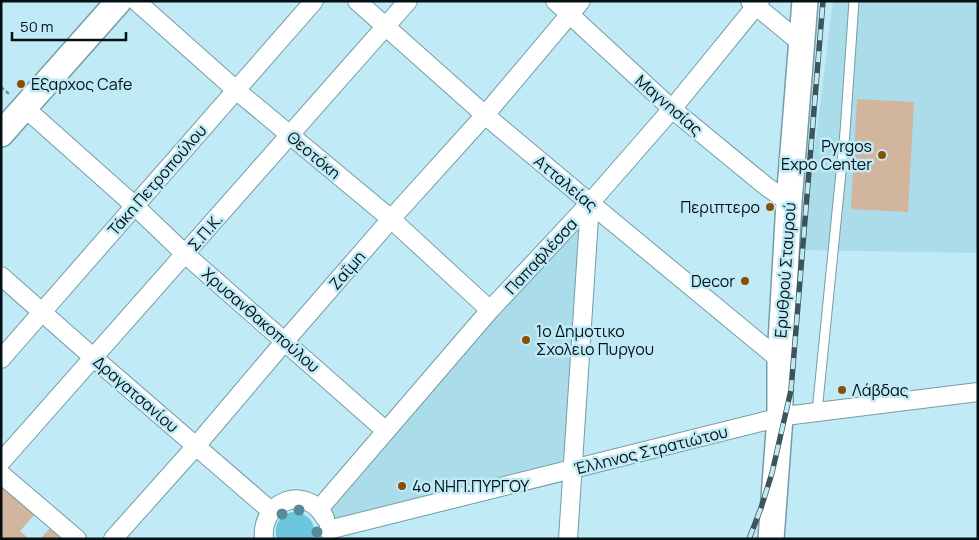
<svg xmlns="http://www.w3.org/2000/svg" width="979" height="540" font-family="Manrope,sans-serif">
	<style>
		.built { fill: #aadcea }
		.green { fill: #6bc5dc }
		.building { fill: #d1b59c }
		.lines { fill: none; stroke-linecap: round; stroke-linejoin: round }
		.service-casing { stroke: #749ca7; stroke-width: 11 }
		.minor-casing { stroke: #749ca7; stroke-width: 20 }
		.secondary-casing { stroke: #749ca7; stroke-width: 28 }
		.path { stroke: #74929b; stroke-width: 2.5; stroke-dasharray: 4 2.5; stroke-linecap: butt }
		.service { stroke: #fff; stroke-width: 9 }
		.minor { stroke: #fff; stroke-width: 18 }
		.secondary { stroke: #fff; stroke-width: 25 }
		.rail-casing { stroke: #3e545a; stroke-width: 5.5 }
		.rail { stroke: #c0eaf6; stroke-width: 4; stroke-dasharray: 11; stroke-linecap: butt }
		.tree { fill: #568b98 }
		.poi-dot { fill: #895005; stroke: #c0eaf6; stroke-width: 2 }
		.labels { text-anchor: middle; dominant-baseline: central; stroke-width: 5; stroke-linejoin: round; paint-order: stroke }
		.poi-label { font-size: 16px; fill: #031014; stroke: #c0eaf6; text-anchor: start }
		.street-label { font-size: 16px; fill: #031014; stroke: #c0eaf6 }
	</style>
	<rect width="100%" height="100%" fill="#c0eaf6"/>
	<g class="built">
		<polygon points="833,1 978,1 978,253 802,250"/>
		<polygon points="584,212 569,467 334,519 330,512"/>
	</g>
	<path class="green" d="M292,512C307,512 318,523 313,539H277C273,526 279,516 292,512Z"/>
	<g class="building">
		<polygon points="857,99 914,102 908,212 851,209"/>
		<polygon points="1,485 35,514 20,531 29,539 1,539"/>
		<polygon points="50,528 61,539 40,539"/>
	</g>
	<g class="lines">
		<g class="service-casing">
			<polyline id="service" points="817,412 845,132 854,1"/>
		</g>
		<g class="minor-casing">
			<g id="minor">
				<polyline points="136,1 236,90 391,219 490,310"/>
				<polyline points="357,1 485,115 590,203 780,360"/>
				<polyline points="555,1 672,109 767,187 789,202"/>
				<polyline points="750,1 801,43"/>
				<polyline points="25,108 135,206 185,254 386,431"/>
				<polyline points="1,276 94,358 271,511"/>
				<polyline points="1,359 314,1"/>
				<polyline points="1,462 408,1"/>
				<polyline points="1,474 77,539"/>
				<polyline points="319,509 490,310 590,203 672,109 760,1"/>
				<polyline points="328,530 785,416 978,392"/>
				<polyline points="113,539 196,446 285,341 391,219 485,115 581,1"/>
				<path d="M264,539C260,500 307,484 325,518"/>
				<polyline points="568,539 590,203"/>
			</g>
		</g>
		<g class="secondary-casing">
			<g id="secondary">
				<polyline points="1,134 119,1"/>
				<polyline points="771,539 780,417 780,360 789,202 805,1"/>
			</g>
		</g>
		<polyline class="path" points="1,87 9,94"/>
		<use href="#service" class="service"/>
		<use href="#minor" class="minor"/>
		<use href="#secondary" class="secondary"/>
		<g class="rail-casing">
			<polyline id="rail" points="749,539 761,508 772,473 791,390 823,1"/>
		</g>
		<use href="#rail" class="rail"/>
	</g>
	<g class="tree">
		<circle cx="299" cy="510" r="5.5"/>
		<circle cx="282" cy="514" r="5.5"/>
		<circle cx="317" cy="532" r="5.5"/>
	</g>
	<g class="poi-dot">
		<circle cx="21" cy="84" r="5"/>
		<circle cx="882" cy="155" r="5"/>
		<circle cx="770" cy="207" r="5"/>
		<circle cx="745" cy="281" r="5"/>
		<circle cx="526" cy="340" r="5"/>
		<circle cx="842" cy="390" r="5"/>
		<circle cx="402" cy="486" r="5"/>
	</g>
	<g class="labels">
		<g class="poi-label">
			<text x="31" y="84">Εξαρχος Cafe</text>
			<text x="872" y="146" text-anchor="end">Pyrgos<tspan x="872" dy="18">Expo Center</tspan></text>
			<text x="760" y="207" text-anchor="end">Περιπτερο</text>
			<text x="735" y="281" text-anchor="end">Decor</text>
			<text x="536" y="331">1ο Δημοτικο<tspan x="536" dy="18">Σχολειο Πυργου</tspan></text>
			<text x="852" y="390">Λάβδας</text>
			<text x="412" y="486">4ο ΝΗΠ.ΠΥΡΓΟΥ</text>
		</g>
		<g class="street-label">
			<text transform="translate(669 105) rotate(41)">Μαγνησίας</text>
			<text transform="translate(314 155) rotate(40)">Θεοτόκη</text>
			<text transform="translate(157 180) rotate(-49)">Τάκη Πετροπούλου</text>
			<text transform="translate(566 183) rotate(40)">Ατταλείας</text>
			<text transform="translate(205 232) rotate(-49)">Σ.Π.Κ.</text>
			<text transform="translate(541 256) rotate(-47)">Παπαφλέσσα</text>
			<text transform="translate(347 270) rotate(-49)">Ζαΐμη</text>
			<text transform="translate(785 270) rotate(-86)">Ερυθρού Σταυρού</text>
			<text transform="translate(261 320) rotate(41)">Χρυσανθακοπούλου</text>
			<text transform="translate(136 394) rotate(41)">Δραγατσανίου</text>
			<text transform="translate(651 450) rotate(-14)">Έλληνος Στρατιώτου</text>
		</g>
	</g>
	<rect width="979" height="540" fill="none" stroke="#031014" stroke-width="5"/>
	<path d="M12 32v8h114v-8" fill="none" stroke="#031014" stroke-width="2.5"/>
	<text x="20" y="32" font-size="15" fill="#031014" stroke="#c0eaf6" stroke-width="4" paint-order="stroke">50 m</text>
</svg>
